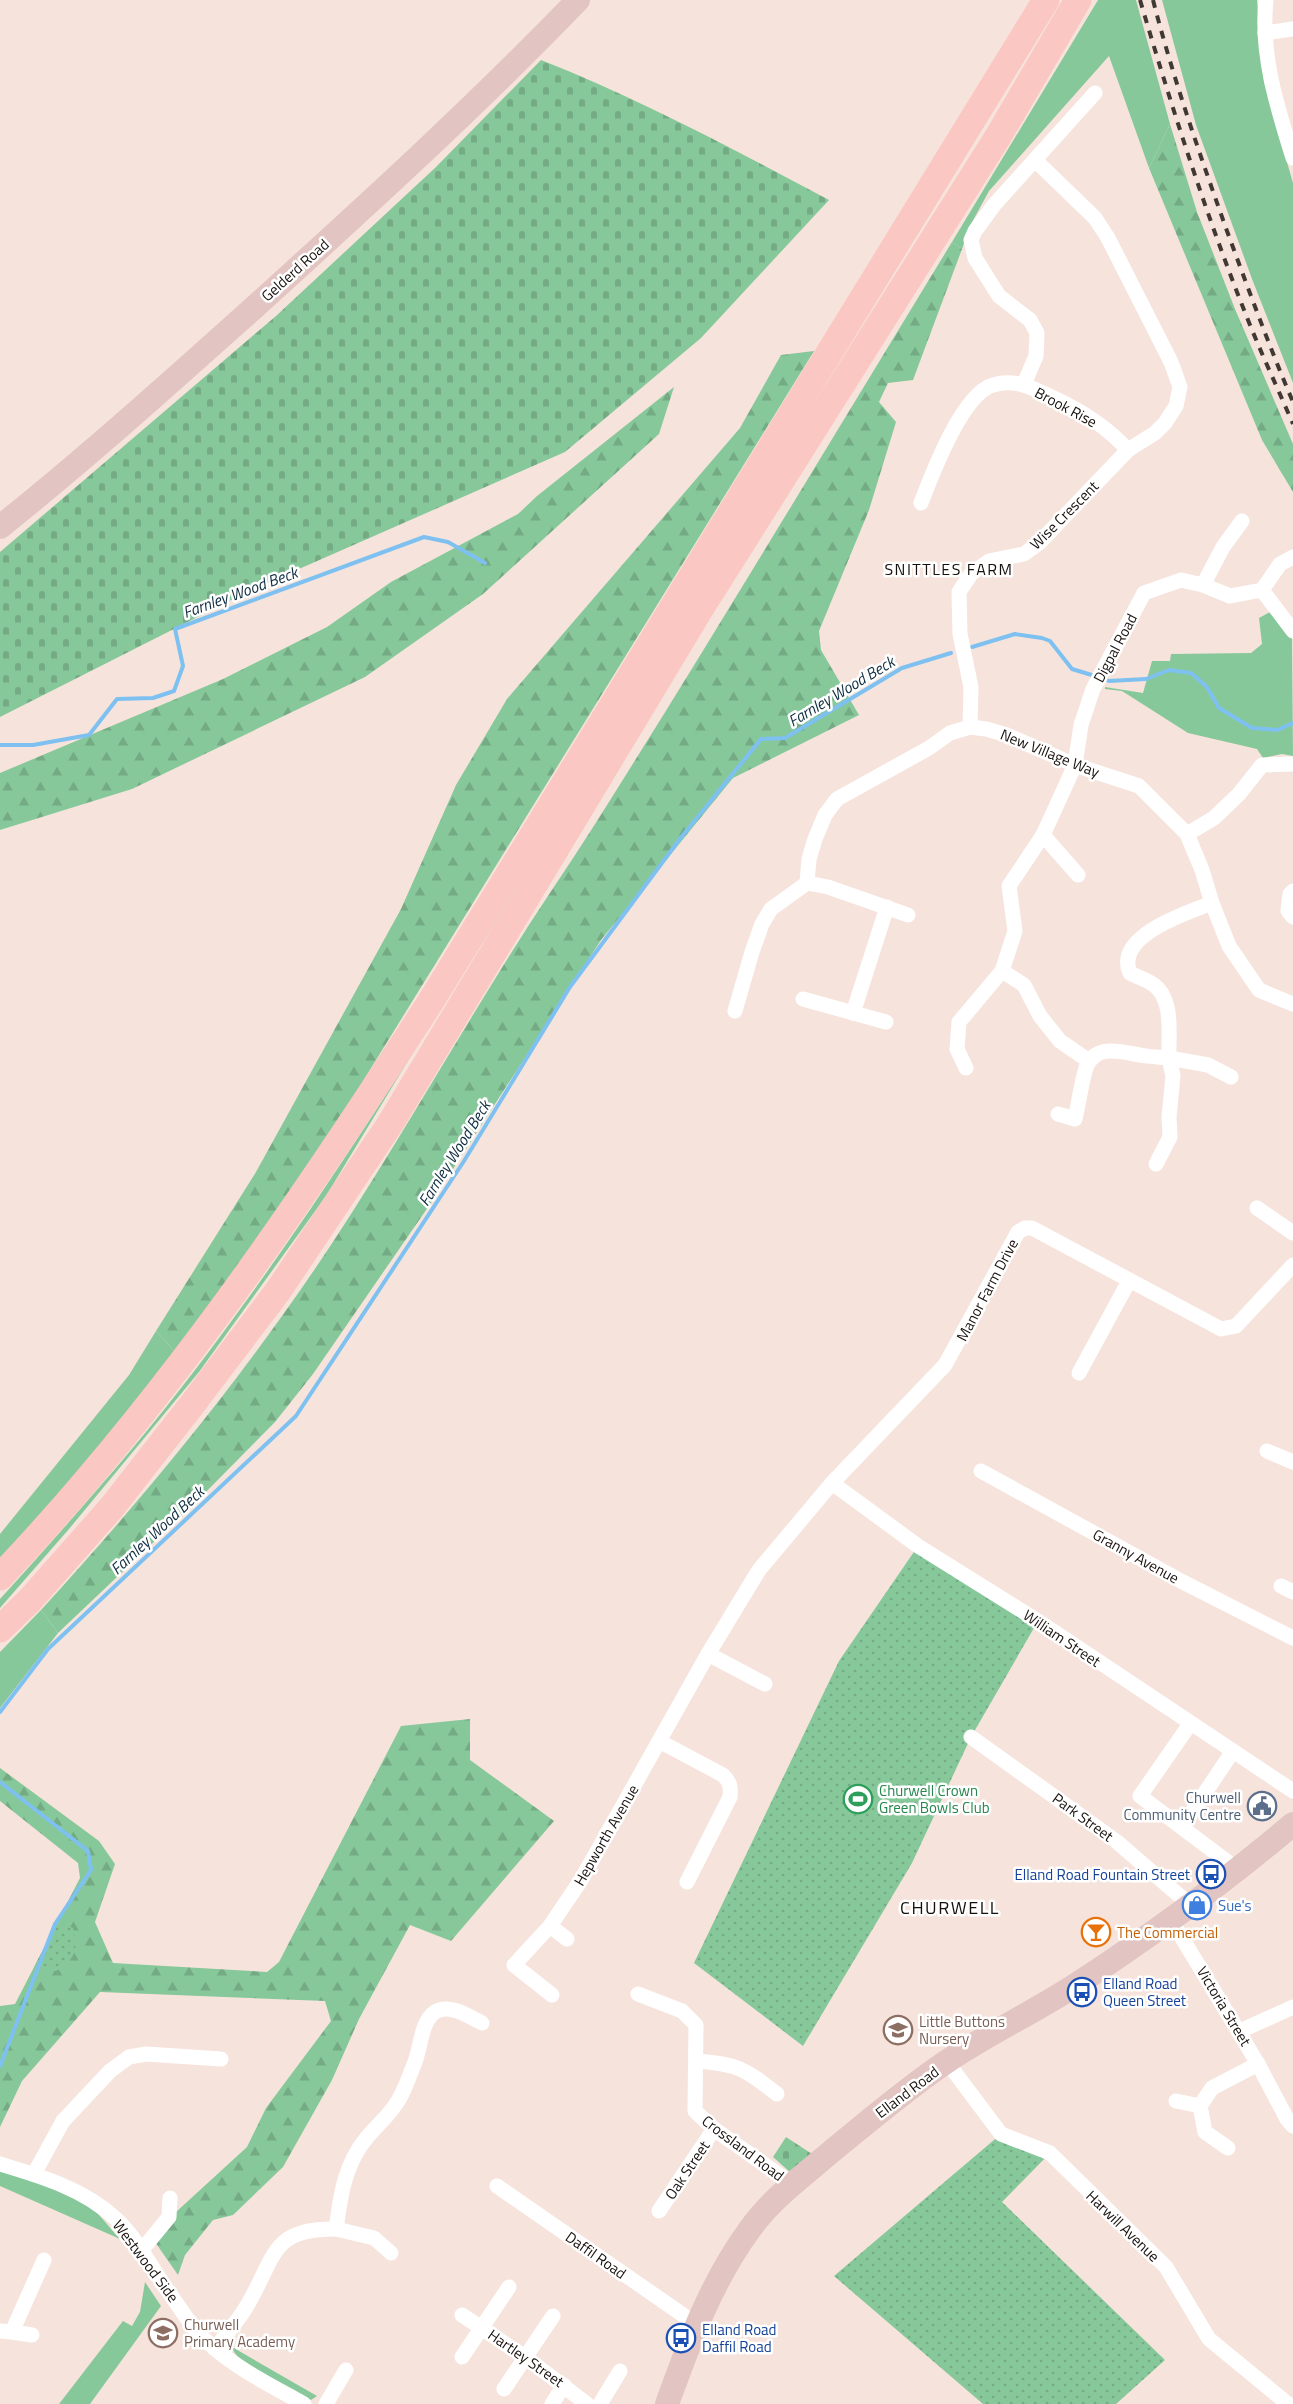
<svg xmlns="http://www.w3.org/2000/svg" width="1293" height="2404" font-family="'Titillium Web',sans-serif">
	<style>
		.grass { fill: #87c89a }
		.forest { fill: url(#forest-firs) }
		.cemetery { fill: url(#cemetery-stones) }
		.park { fill: url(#park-dots) }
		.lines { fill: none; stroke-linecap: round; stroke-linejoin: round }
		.stream { stroke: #7ec1f0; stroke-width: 4 }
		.minor { stroke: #fff; stroke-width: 15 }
		.primary { stroke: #e2c5c2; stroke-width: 24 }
		.motorway { stroke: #fbc7c2; stroke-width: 27 }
		.rail { stroke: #413834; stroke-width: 4; stroke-dasharray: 8 8; stroke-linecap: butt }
		.labels { text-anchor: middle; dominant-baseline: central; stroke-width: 5; stroke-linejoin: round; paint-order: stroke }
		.street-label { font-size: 15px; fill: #17110e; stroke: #fff }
		.leisure-label { font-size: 15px; fill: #27864d; stroke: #fff; text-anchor: start }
		.service-label { font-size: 15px; fill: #4e5e75; stroke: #fff; text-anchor: end }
		.transit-label { font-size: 15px; fill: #164399; stroke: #fff; text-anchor: start }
		.shop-label { font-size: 15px; fill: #366cbe; stroke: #fff; text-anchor: start }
		.food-label { font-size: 15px; fill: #c56008; stroke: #fff; text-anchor: start }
		.education-label { font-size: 15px; fill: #785e54; stroke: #fff; text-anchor: start }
		.neighbourhood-label { font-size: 16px; letter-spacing: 1.5px; fill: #17110e; stroke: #fff }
		.water-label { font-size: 16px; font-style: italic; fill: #0f2e41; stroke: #fff }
		.quarter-label { font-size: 18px; letter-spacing: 1.5px; fill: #17110e; stroke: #fff }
	</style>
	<defs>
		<pattern id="forest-firs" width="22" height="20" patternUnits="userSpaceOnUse" patternTransform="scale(1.5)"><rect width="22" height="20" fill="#87c89a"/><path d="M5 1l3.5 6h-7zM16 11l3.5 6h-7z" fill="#74ab84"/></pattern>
		<pattern id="cemetery-stones" width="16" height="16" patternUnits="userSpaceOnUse" patternTransform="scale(1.5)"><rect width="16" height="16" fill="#87c89a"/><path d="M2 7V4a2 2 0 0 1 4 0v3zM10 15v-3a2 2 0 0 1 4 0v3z" fill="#74ab84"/></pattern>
		<pattern id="park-dots" width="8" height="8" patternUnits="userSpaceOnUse" patternTransform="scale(1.5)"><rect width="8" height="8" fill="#87c89a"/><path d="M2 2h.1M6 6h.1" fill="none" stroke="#74ab84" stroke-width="1.8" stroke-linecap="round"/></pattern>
	</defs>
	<rect width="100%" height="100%" fill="#f6e4dc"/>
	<g class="grass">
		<polygon points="1098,0 1136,0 1170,124 1149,168 1109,56 989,191 970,226 962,249 952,242"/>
		<polygon points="1162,0 1257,0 1264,82 1293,183 1293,383 1252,279 1196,125"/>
		<polygon points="1270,612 1292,638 1293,756 1282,754 1263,758 1257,749 1188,733 1122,691 1105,689 1105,687 1143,693 1152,661 1170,661 1171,654 1251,653 1262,644 1259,618"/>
		<path d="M580,788L434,1018L326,1196L199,1372L69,1529L0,1608V1599C67,1525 134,1450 195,1370C336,1185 455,984 580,788Z"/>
		<polygon points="156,1331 177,1354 0,1565 0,1534 129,1375"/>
		<polygon points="41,1610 58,1633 0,1708 0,1652"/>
		<path d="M0,2171C34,2182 71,2190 98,2214C106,2222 112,2231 120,2239L0,2186Z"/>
		<polygon points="145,2282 161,2306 90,2404 59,2404 123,2321 132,2326 140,2312"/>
		<path d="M232,2347L317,2396L311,2400L306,2398C289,2388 236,2365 232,2347Z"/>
	</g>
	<g class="forest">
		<polygon points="1170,124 1197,212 1235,309 1293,444 1293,492 1262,440 1149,168"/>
		<path d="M952,242L962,249L913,380L888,383L879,402L896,422L869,510L819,631L821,650L859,715L733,778L601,940L433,1200L313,1374L275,1422L196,1502L58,1633L41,1610C126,1517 208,1420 282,1316C363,1204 430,1083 503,966C533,917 566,870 597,821C718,629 834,435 952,242Z"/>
		<polygon points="814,351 313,1162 177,1354 156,1331 256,1172 401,909 456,785 507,699 740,428 781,355"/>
		<polygon points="674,387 659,434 483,594 365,677 132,789 0,830 0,773 223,679 327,627 391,582 518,514 537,496"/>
		<polygon points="470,1719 470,1760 554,1821 451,1941 410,1925 359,2019 332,2080 283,2167 233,2215 213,2220 185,2255 178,2275 155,2242 176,2212 247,2147 266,2108 331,2021 325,2001 100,1992 22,2081 0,2127 0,2006 15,2004 80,1878 78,1863 0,1801 0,1768 99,1841 115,1864 95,1922 113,1963 267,1972 279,1962 401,1726"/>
	</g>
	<g class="cemetery">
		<path d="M541,60C640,99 735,150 829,200L701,338L565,452L249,591L0,717V552L276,316L436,167Z"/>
		<polygon points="786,2137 812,2154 791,2173 773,2157"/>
	</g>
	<g class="park">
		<polygon points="918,1546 1038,1621 971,1737 912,1863 803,2046 694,1963 839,1661"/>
		<path d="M58,1922L73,1928C78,1951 76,1958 56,1971L35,1965Z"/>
		<polygon points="1001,2134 1050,2153 1002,2202 1165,2360 1116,2404 983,2404 834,2276"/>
	</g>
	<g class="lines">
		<g class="stream">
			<polyline points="972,647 1015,634 1042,638 1050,641 1072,669 1095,676"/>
			<polyline points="1102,678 1109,681 1146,679 1169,670 1191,673 1207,687 1219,708 1252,728 1277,730 1293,723"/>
			<polyline points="0,745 33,745 89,735 117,699 153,698 174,691 183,666 175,629 424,537 448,542 485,563"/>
			<polyline points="0,1712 48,1649 296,1416 464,1161 570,987 679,840 761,739 785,738 902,668 951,653"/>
			<polyline points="0,1782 88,1851 91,1870 55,1924 0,2066"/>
		</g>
		<g class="minor">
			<path d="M1266,0C1260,53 1277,107 1293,158"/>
			<polyline points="1265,33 1293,29"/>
			<polyline points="1024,384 1036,356 1037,333 1030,320 999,296 975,258 971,240 975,231 994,205 1095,93"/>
			<path d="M921,503C932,474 962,394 993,385C1016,378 1034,389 1054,398C1082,411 1107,427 1128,450"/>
			<polyline points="1203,585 1230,596 1262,590 1280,564 1293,557"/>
			<polyline points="1262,590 1293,631"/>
			<polyline points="970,727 971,687 960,634 959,592 971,574 989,561 1024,554 1039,543 1128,450 1155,433 1165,423 1176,406 1180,387 1171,362 1108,238 1095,218 1035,160"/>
			<polyline points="1187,834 1214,818 1239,794 1262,765 1293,764"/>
			<polyline points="1043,835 1078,875"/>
			<polyline points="807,883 828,887 908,915"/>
			<polyline points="1293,891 1290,894 1288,911 1293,917"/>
			<path d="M1212,903C1186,913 1114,936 1130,973C1137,977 1145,979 1151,983C1175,997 1168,1035 1169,1058L1208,1065L1231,1077"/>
			<polyline points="1002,971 1024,985 1040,1016 1060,1041 1089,1061"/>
			<polyline points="803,999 886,1022"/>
			<polyline points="735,1011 752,952 762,924 771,909 807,883 809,859 815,839 825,815 837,799 929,748 950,733 970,727 986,729 1007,735 1075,765 1139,786 1187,834 1202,870 1212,903 1229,946 1259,990 1293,1004"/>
			<polyline points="853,1013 887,907"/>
			<polyline points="966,1068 957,1049 959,1022 1002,971 1015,931 1009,886 1043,835 1075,765 1081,725 1093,689 1144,593 1181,580 1203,585 1223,547 1242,521"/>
			<path d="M1058,1114L1075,1119C1079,1102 1081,1084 1086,1068C1095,1043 1121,1052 1140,1055C1150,1057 1159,1057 1169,1058L1173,1076L1169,1117L1170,1137L1156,1164"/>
			<polyline points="1257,1208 1293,1233"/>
			<polyline points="1079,1373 1129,1281"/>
			<polyline points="1267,1451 1293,1462"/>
			<polyline points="981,1471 1181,1581 1293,1638"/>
			<polyline points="832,1483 918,1546 1038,1621 1293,1791"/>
			<polyline points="1281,1586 1293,1592"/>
			<polyline points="708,1654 765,1684"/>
			<polyline points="1190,1724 1140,1796 1237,1869"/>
			<polyline points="971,1737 1116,1841 1189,1904"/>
			<path d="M659,1741L723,1775C730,1782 731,1787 730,1797L687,1882"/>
			<polyline points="1182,1827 1233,1751"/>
			<polyline points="1170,1918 1258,2064"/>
			<polyline points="550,1926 567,1939"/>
			<polyline points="638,1994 682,2011 696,2025 695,2111 714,2129 792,2184"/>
			<polyline points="552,1995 514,1965 550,1926 581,1880 708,1654 759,1570 832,1483 945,1365 1018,1232 1025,1228 1032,1228 1221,1329 1236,1326 1293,1265"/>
			<polyline points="1240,2031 1293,2007"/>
			<path d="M697,2061C738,2064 745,2069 777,2094"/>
			<polyline points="947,2062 1001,2134 1050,2153 1166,2267 1209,2339 1288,2404"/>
			<polyline points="1176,2101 1200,2106"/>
			<polyline points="1228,2148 1205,2132 1200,2106 1212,2088 1258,2064 1287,2119 1293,2126"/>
			<path d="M0,2164C40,2176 84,2189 115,2218C136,2237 150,2265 166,2288C181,2309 194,2332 214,2348C241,2371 274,2387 304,2404"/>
			<polyline points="34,2174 63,2121 110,2071 129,2057 146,2054 221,2059"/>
			<polyline points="497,2186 696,2324"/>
			<polyline points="659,2211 714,2129"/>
			<polyline points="336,2229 374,2238 391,2253"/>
			<polyline points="141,2251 169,2217 170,2198"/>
			<polyline points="462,2315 525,2357 587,2404"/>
			<polyline points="0,2331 12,2332 44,2260"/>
			<polyline points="12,2332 32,2335"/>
			<path d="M215,2349C226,2334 239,2320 248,2304C276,2256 271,2228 336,2229C340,2201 343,2174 358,2150C368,2132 385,2121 396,2104C404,2093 408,2079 413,2067C421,2051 420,2022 435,2012C450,2003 469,2017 482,2023"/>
			<polyline points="462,2357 509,2287"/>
			<polyline points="504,2389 553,2316"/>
			<polyline points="326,2404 346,2370"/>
			<polyline points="552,2404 564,2385"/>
			<polyline points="600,2404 620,2371"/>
		</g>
		<g class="primary">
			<path d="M0,527C89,456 173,380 258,304C367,205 476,106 578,0"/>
			<path d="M667,2404C689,2343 711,2282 750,2229C771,2199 804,2175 832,2151C869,2121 906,2089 946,2062C986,2035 1030,2014 1071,1988C1148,1938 1223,1883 1293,1824"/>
		</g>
		<g class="motorway">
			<path d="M0,1577C166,1402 301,1203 431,1001L1046,0"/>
			<polyline points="0,1629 30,1600 112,1507 191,1406 278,1291 390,1124 699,611 999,135 1078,0"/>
		</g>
		<g class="rail">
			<path d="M1140,0C1172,108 1206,215 1248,320C1262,355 1278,389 1293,424"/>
			<path d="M1153,0C1173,78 1200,155 1227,231C1248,288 1269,346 1293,402"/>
		</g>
	</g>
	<defs>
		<g id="stadium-ring" transform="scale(1.5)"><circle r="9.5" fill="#fff" stroke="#2e9e5b" stroke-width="1.5"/><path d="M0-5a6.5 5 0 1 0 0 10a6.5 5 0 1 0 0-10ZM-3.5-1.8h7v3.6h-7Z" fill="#2e9e5b"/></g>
		<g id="civic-ring" transform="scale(1.5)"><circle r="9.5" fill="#fff" stroke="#5c6f8a" stroke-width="1.5"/><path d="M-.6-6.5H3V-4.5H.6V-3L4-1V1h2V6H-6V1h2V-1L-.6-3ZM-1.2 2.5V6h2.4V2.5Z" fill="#5c6f8a"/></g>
		<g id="bus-ring" transform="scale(1.5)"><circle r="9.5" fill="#fff" stroke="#1a4fb4" stroke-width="1.5"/><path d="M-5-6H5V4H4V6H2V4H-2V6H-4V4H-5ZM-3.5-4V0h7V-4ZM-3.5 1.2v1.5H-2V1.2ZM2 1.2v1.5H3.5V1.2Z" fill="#1a4fb4"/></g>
		<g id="shop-ring" transform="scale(1.5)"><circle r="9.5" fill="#fff" stroke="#3f7fe0" stroke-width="1.5"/><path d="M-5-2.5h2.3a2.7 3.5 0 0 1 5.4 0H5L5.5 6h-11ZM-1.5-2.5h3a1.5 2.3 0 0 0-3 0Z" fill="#3f7fe0"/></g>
		<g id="bar-ring" transform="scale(1.5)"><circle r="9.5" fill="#fff" stroke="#e8710a" stroke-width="1.5"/><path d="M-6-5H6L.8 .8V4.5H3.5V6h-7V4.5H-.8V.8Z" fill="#e8710a"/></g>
		<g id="school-ring" transform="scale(1.5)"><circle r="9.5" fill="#fff" stroke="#8d6e63" stroke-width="1.5"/><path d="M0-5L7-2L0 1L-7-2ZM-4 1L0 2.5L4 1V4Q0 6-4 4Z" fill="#8d6e63"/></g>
	</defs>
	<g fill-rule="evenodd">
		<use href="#stadium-ring" x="858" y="1799"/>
		<use href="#civic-ring" x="1262" y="1806"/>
		<use href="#bus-ring" x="1211" y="1874"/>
		<use href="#shop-ring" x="1197" y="1905"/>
		<use href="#bar-ring" x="1096" y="1932"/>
		<use href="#bus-ring" x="1082" y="1992"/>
		<use href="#school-ring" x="898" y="2030"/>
		<use href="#school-ring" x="163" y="2333"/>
		<use href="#bus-ring" x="681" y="2338"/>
	</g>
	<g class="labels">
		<g class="street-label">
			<text transform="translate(295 270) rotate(-42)">Gelderd Road</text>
			<text transform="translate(1066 407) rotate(28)">Brook Rise</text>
			<text transform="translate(1064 515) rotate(-45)">Wise Crescent</text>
			<text transform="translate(1115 648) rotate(-62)">Digpal Road</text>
			<text transform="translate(1050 753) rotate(22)">New Village Way</text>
			<text transform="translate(987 1290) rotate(-62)">Manor Farm Drive</text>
			<text transform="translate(1136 1556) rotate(29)">Granny Avenue</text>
			<text transform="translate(1062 1638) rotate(34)">William Street</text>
			<text transform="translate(1083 1817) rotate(36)">Park Street</text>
			<text transform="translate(606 1835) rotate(-60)">Hepworth Avenue</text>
			<text transform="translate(1224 2006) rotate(59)">Victoria Street</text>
			<text transform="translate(907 2092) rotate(-37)">Elland Road</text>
			<text transform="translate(743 2148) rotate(37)">Crossland Road</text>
			<text transform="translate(687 2170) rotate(-56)">Oak Street</text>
			<text transform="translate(1123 2226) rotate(44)">Harwill Avenue</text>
			<text transform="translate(596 2255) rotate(35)">Daffil Road</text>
			<text transform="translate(146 2261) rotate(53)">Westwood Side</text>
			<text transform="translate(526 2358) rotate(35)">Hartley Street</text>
		</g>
		<g class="leisure-label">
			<text x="879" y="1790">Churwell Crown<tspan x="879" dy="17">Green Bowls Club</tspan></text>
		</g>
		<g class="service-label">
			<text x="1241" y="1797">Churwell<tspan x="1241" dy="17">Community Centre</tspan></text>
		</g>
		<g class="transit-label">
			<text x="1190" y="1874" text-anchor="end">Elland Road Fountain Street</text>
			<text x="1103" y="1983">Elland Road<tspan x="1103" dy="17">Queen Street</tspan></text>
			<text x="702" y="2329">Elland Road<tspan x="702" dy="17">Daffil Road</tspan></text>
		</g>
		<g class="shop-label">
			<text x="1218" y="1905">Sue's</text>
		</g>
		<g class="food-label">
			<text x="1117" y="1932">The Commercial</text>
		</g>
		<g class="education-label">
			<text x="919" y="2021">Little Buttons<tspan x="919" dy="17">Nursery</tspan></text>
			<text x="184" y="2324">Churwell<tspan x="184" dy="17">Primary Academy</tspan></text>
		</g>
		<g class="neighbourhood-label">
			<text x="949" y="569">SNITTLES FARM</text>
		</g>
		<g class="water-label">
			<text transform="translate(240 592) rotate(-20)">Farnley Wood Beck</text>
			<text transform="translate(841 691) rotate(-31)">Farnley Wood Beck</text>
			<text transform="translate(454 1153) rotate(-58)">Farnley Wood Beck</text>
			<text transform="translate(157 1530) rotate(-43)">Farnley Wood Beck</text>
		</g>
		<g class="quarter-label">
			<text x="950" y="1907">CHURWELL</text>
		</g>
	</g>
</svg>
